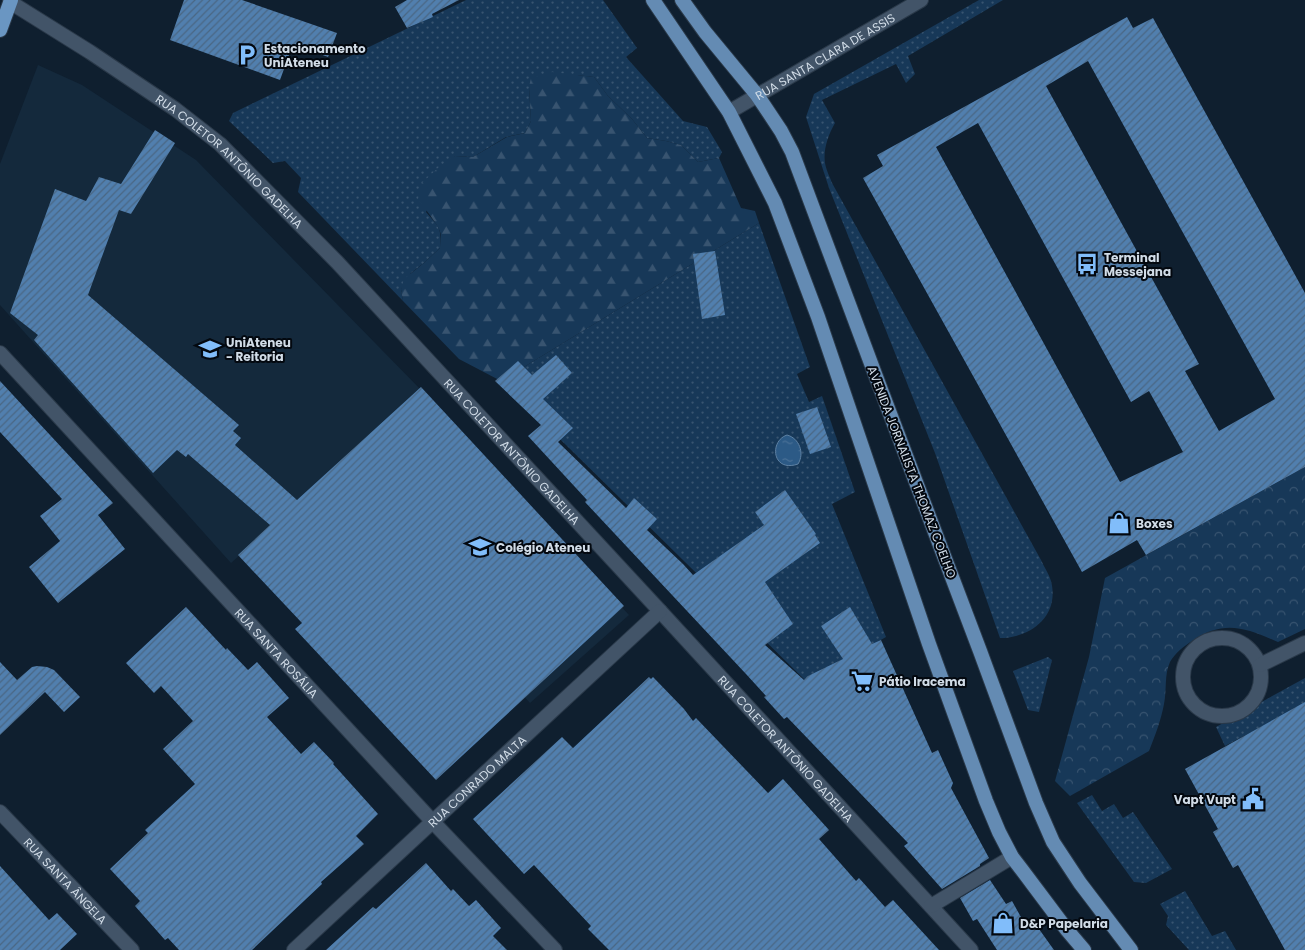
<svg xmlns="http://www.w3.org/2000/svg" width="1305" height="950" font-family="Poppins,sans-serif">
	<style>
		.built { fill: #14293c }
		.grass { fill: url(#grass-dots) }
		.forest { fill: url(#forest-firs) }
		.park { fill: url(#park-crowns) }
		.water { fill: url(#water-ripples); stroke: #5e81a3 }
		.building { fill: url(#building-hatch); fill-rule: evenodd }
		.lines { fill: none; stroke-linecap: round; stroke-linejoin: round }
		.minor-casing { stroke: #2a3949; stroke-width: 16 }
		.primary-casing { stroke: #2a3949; stroke-width: 16 }
		.trunk-casing { stroke: #2a3949; stroke-width: 16 }
		.minor { stroke: #425468; stroke-width: 14 }
		.primary { stroke: #648bb3; stroke-width: 14 }
		.trunk { stroke: #6a96c2; stroke-width: 14 }
		.labels { text-anchor: middle; dominant-baseline: central; stroke-width: 4; stroke-linejoin: round; paint-order: stroke }
		.poi-label { font-size: 12px; font-weight: bold; fill: #d1dce7; stroke: #03080f; text-anchor: start }
		.street-label { font-size: 12px; fill: #d1dce7; stroke: #03080f }
	</style>
	<defs>
		<pattern id="grass-dots" width="8" height="8" patternUnits="userSpaceOnUse" patternTransform="scale(1.25)"><rect width="8" height="8" fill="#173858"/><path d="M2 2h.1M6 6h.1" fill="none" stroke="#385470" stroke-width="1.8" stroke-linecap="round"/></pattern>
		<pattern id="forest-firs" width="22" height="20" patternUnits="userSpaceOnUse" patternTransform="scale(1.25)"><rect width="22" height="20" fill="#173858"/><path d="M5 1l3.5 6h-7zM16 11l3.5 6h-7z" fill="#385470"/></pattern>
		<pattern id="park-crowns" width="20" height="18" patternUnits="userSpaceOnUse" patternTransform="scale(1.25)"><rect width="20" height="18" fill="#173858"/><path d="M2 6a3 3 0 1 1 6 0M12 15a3 3 0 1 1 6 0" fill="none" stroke="#385470"/></pattern>
		<pattern id="water-ripples" width="26" height="14" patternUnits="userSpaceOnUse" patternTransform="scale(1.25)"><rect width="26" height="14" fill="#2c5a86"/><path d="M2 4q2-2 4 0t4 0M15 11q2-2 4 0t4 0" fill="none" stroke="#4a7197"/></pattern>
		<pattern id="building-hatch" width="6" height="6" patternUnits="userSpaceOnUse" patternTransform="scale(1.25)"><rect width="6" height="6" fill="#517fae"/><path d="M-1 1l2-2M0 6l6-6M5 7l2-2" fill="none" stroke="#4a6784"/></pattern>
	</defs>
	<rect width="100%" height="100%" fill="#0f1f2f"/>
	<polygon class="built" points="38,65 82,85 196,160 423,392 629,615 530,703 391,549 296,505 231,563 0,305 0,164"/>
	<g class="grass">
		<path d="M466,0H603L637,48L626,57L683,121L707,127L722,152L719,158L698,162L681,145L666,141L647,138L632,119L608,96L594,77L576,75L529,87L531,121L525,133L506,137L473,157L455,156L426,212C439,227 442,228 440,248L425,262L411,273L401,289L403,301L298,192L301,178L285,161L273,163L229,121L233,113Z"/>
		<path d="M979,0H1003L908,56L915,74L906,83L896,64L822,100L835,123C828,135 823,150 825,163C826,170 830,177 832,183L1041,560C1044,567 1049,574 1051,581C1060,616 1031,638 1000,638L935,453L829,188L806,117L814,94Z"/>
		<polygon points="759,223 810,367 797,374 809,402 822,396 855,492 832,504 886,637 807,682 501,381"/>
		<polygon points="1048,657 1052,660 1039,712 1028,710 1013,671"/>
		<polygon points="1305,678 1305,704 1225,746 1216,727"/>
		<polygon points="1092,795 1102,811 1114,804 1123,818 1133,812 1172,869 1146,883 1134,882 1077,803"/>
		<polygon points="1185,891 1212,936 1225,931 1236,950 1189,950 1166,925 1168,916 1160,904"/>
	</g>
	<path class="forest" d="M552,72L594,77L608,96L632,119L647,138L666,141L681,145L698,162L719,158L741,208L755,211L759,223L501,381L459,359L403,301L401,289L404,279L425,262L440,248C440,244 441,239 441,235C440,226 424,208 418,199L422,183L440,166L455,156L473,157L507,137L525,133L531,121L529,87L531,78Z"/>
	<path class="park" d="M1305,467V629L1278,642C1246,628 1224,619 1192,641C1184,646 1175,653 1170,662C1164,675 1167,690 1164,704C1161,720 1155,736 1149,751L1070,796L1055,781L1089,657L1105,578Z"/>
	<path class="water" d="M787,435C799,438 805,453 798,464C772,473 769,441 787,435Z"/>
	<g class="building">
		<polygon points="184,0 242,0 337,33 328,57 293,44 280,80 170,40"/>
		<polygon points="407,0 459,0 432,14 433,17 407,28 395,7"/>
		<path d="M1127,17L1133,28L1153,18L1305,293V467L1146,555L1137,540L1082,572L863,178L883,166L877,155ZM1088,61L1275,399L1219,431L1185,371L1199,364L1046,86ZM978,123L1131,402L1149,391L1183,452L1120,482L936,147Z"/>
		<polygon points="155,130 175,143 131,214 119,210 88,295 239,425 233,431 241,438 235,445 297,500 421,387 624,606 436,780 295,629 302,623 238,555 270,525 188,454 186,457 177,450 153,473 34,340 38,335 10,313 55,189 86,201 99,177 121,184"/>
		<polygon points="715,251 725,315 702,319 693,254"/>
		<polygon points="556,355 572,373 543,399 573,428 558,442 626,508 634,498 657,519 647,530 683,564 693,575 764,525 755,512 785,490 816,534 815,535 820,543 765,582 793,624 765,645 804,680 808,676 843,659 821,626 850,607 872,644 881,640 932,753 938,750 953,783 951,788 989,858 980,864 980,866 942,889 904,846 908,843 787,717 784,719 764,697 766,696 746,674 585,502 587,500 528,436 541,425 495,381 518,361 532,375"/>
		<polygon points="0,381 113,503 98,515 125,549 58,603 29,567 60,541 40,516 62,499 0,432"/>
		<polygon points="817,407 831,447 810,454 796,414"/>
		<polygon points="186,607 226,650 227,648 248,670 257,662 289,698 267,717 301,754 314,742 334,763 333,764 378,814 356,836 364,844 321,882 322,884 252,950 179,950 168,938 165,940 135,906 140,901 110,869 148,833 145,830 195,784 163,749 193,721 161,686 154,693 126,663"/>
		<polygon points="0,662 17,680 32,667 37,666 47,667 54,670 80,697 64,712 45,692 0,735"/>
		<polygon points="649,677 651,679 653,677 684,709 693,721 696,718 768,793 783,779 829,830 819,839 856,881 859,878 885,907 893,900 939,950 609,950 588,929 591,926 534,865 524,874 473,819 562,737 573,748"/>
		<polygon points="1305,702 1305,950 1285,950 1238,865 1233,868 1213,832 1218,829 1185,769"/>
		<polygon points="426,863 451,891 453,889 469,906 476,900 501,928 493,936 507,950 326,950 373,907 376,909"/>
		<polygon points="0,866 49,920 57,913 77,934 60,950 0,950"/>
		<polygon points="990,880 1006,904 1012,901 1026,926 1034,922 1054,950 997,950 977,919 973,921 960,898"/>
	</g>
	<g class="lines">
		<g class="minor-casing">
			<g id="minor">
				<path id="s1" d="M10,2L90,52L175,109L220,144L337,262L660,611L971,950"/>
				<path id="s2" d="M729,112L921,0"/>
				<path id="s3" d="M0,353L433,822L555,950"/>
				<circle cx="1222" cy="677" r="39"/>
				<polyline points="1260,665 1305,643"/>
				<path id="s4" d="M0,812L132,950"/>
				<polyline points="931,906 1012,857"/>
				<path id="s5" d="M294,950L660,611"/>
			</g>
		</g>
		<g class="primary-casing">
			<g id="primary">
				<polyline points="653,0 729,112 775,203 818,317 929,644 986,801 999,832 1012,857 1022,870 1067,930 1084,950"/>
				<polyline points="682,0 705,32 757,95 781,131 792,152 875,374 980,651 1036,803 1053,842 1080,883 1131,950"/>
			</g>
		</g>
		<g class="trunk-casing">
			<polyline id="trunk" points="0,30 11,0"/>
		</g>
		<use href="#minor" class="minor"/>
		<use href="#primary" class="primary"/>
		<use href="#trunk" class="trunk"/>
	</g>
	<defs>
		<g id="parking-bare" transform="scale(1.725)"><path d="M-3.5-5.5H1a3.5 3.5 0 0 1 0 7H-1V5.5H-3.5ZM-1-3.4V-.6H.8a1.4 1.4 0 0 0 0-2.8Z" fill="#81bdfa" stroke="#03080f" stroke-width="2.5" paint-order="stroke"/></g>
		<g id="bus-bare" transform="scale(1.725)"><path d="M-5-6H5V4H4V6H2V4H-2V6H-4V4H-5ZM-3.5-4V0h7V-4ZM-3.5 1.2v1.5H-2V1.2ZM2 1.2v1.5H3.5V1.2Z" fill="#81bdfa" stroke="#03080f" stroke-width="2.5" paint-order="stroke"/></g>
		<g id="university-bare" transform="scale(1.725)"><path d="M0-5L7-2L0 1L-7-2ZM-4 1L0 2.5L4 1V4Q0 6-4 4Z" fill="#81bdfa" stroke="#03080f" stroke-width="2.5" paint-order="stroke"/></g>
		<g id="shop-bare" transform="scale(1.725)"><path d="M-5-2.5h2.3a2.7 3.5 0 0 1 5.4 0H5L5.5 6h-11ZM-1.5-2.5h3a1.5 2.3 0 0 0-3 0Z" fill="#81bdfa" stroke="#03080f" stroke-width="2.5" paint-order="stroke"/></g>
		<g id="school-bare" transform="scale(1.725)"><path d="M0-5L7-2L0 1L-7-2ZM-4 1L0 2.5L4 1V4Q0 6-4 4Z" fill="#81bdfa" stroke="#03080f" stroke-width="2.5" paint-order="stroke"/></g>
		<g id="supermarket-bare" transform="scale(1.725)"><path d="M-6-5.5h2.5l.6 2H6L4.5 2H-2.5L-4.4-4H-6ZM-1.5 3.2a1.3 1.3 0 1 0 .1 0ZM3 3.2a1.3 1.3 0 1 0 .1 0Z" fill="#81bdfa" stroke="#03080f" stroke-width="2.5" paint-order="stroke"/></g>
		<g id="civic-bare" transform="scale(1.725)"><path d="M-.6-6.5H3V-4.5H.6V-3L4-1V1h2V6H-6V1h2V-1L-.6-3ZM-1.2 2.5V6h2.4V2.5Z" fill="#81bdfa" stroke="#03080f" stroke-width="2.5" paint-order="stroke"/></g>
	</defs>
	<g fill-rule="evenodd">
		<use href="#parking-bare" x="247" y="55"/>
		<use href="#bus-bare" x="1087" y="264"/>
		<use href="#university-bare" x="210" y="349"/>
		<use href="#shop-bare" x="1119" y="523"/>
		<use href="#school-bare" x="480" y="547"/>
		<use href="#supermarket-bare" x="862" y="681"/>
		<use href="#civic-bare" x="1253" y="799"/>
		<use href="#shop-bare" x="1003" y="923"/>
	</g>
	<g class="labels">
		<g class="poi-label">
			<text x="264" y="48">Estacionamento<tspan x="264" dy="14">UniAteneu</tspan></text>
			<text x="1104" y="257">Terminal<tspan x="1104" dy="14">Messejana</tspan></text>
			<text x="226" y="342">UniAteneu<tspan x="226" dy="14">- Reitoria</tspan></text>
			<text x="1136" y="523">Boxes</text>
			<text x="496" y="547">Colégio Ateneu</text>
			<text x="879" y="681">Pátio Iracema</text>
			<text x="1236" y="799" text-anchor="end">Vapt Vupt</text>
			<text x="1020" y="923">D&amp;P Papelaria</text>
		</g>
		<g class="street-label">
			<text stroke="none"><textPath href="#s2" startOffset="111">RUA SANTA CLARA DE ASSIS</textPath></text>
			<text stroke="none"><textPath href="#s1" startOffset="272">RUA COLETOR ANTÔNIO GADELHA</textPath></text>
			<text stroke="none"><textPath href="#s1" startOffset="678">RUA COLETOR ANTÔNIO GADELHA</textPath></text>
			<text transform="translate(912 472) rotate(69)">AVENIDA JORNALISTA THOMAZ COELHO</text>
			<text stroke="none"><textPath href="#s3" startOffset="408">RUA SANTA ROSÁLIA</textPath></text>
			<text stroke="none"><textPath href="#s1" startOffset="1082">RUA COLETOR ANTÔNIO GADELHA</textPath></text>
			<text stroke="none"><textPath href="#s5" startOffset="249">RUA CONRADO MALTA</textPath></text>
			<text stroke="none"><textPath href="#s4" startOffset="95">RUA SANTA ÂNGELA</textPath></text>
		</g>
	</g>
</svg>
